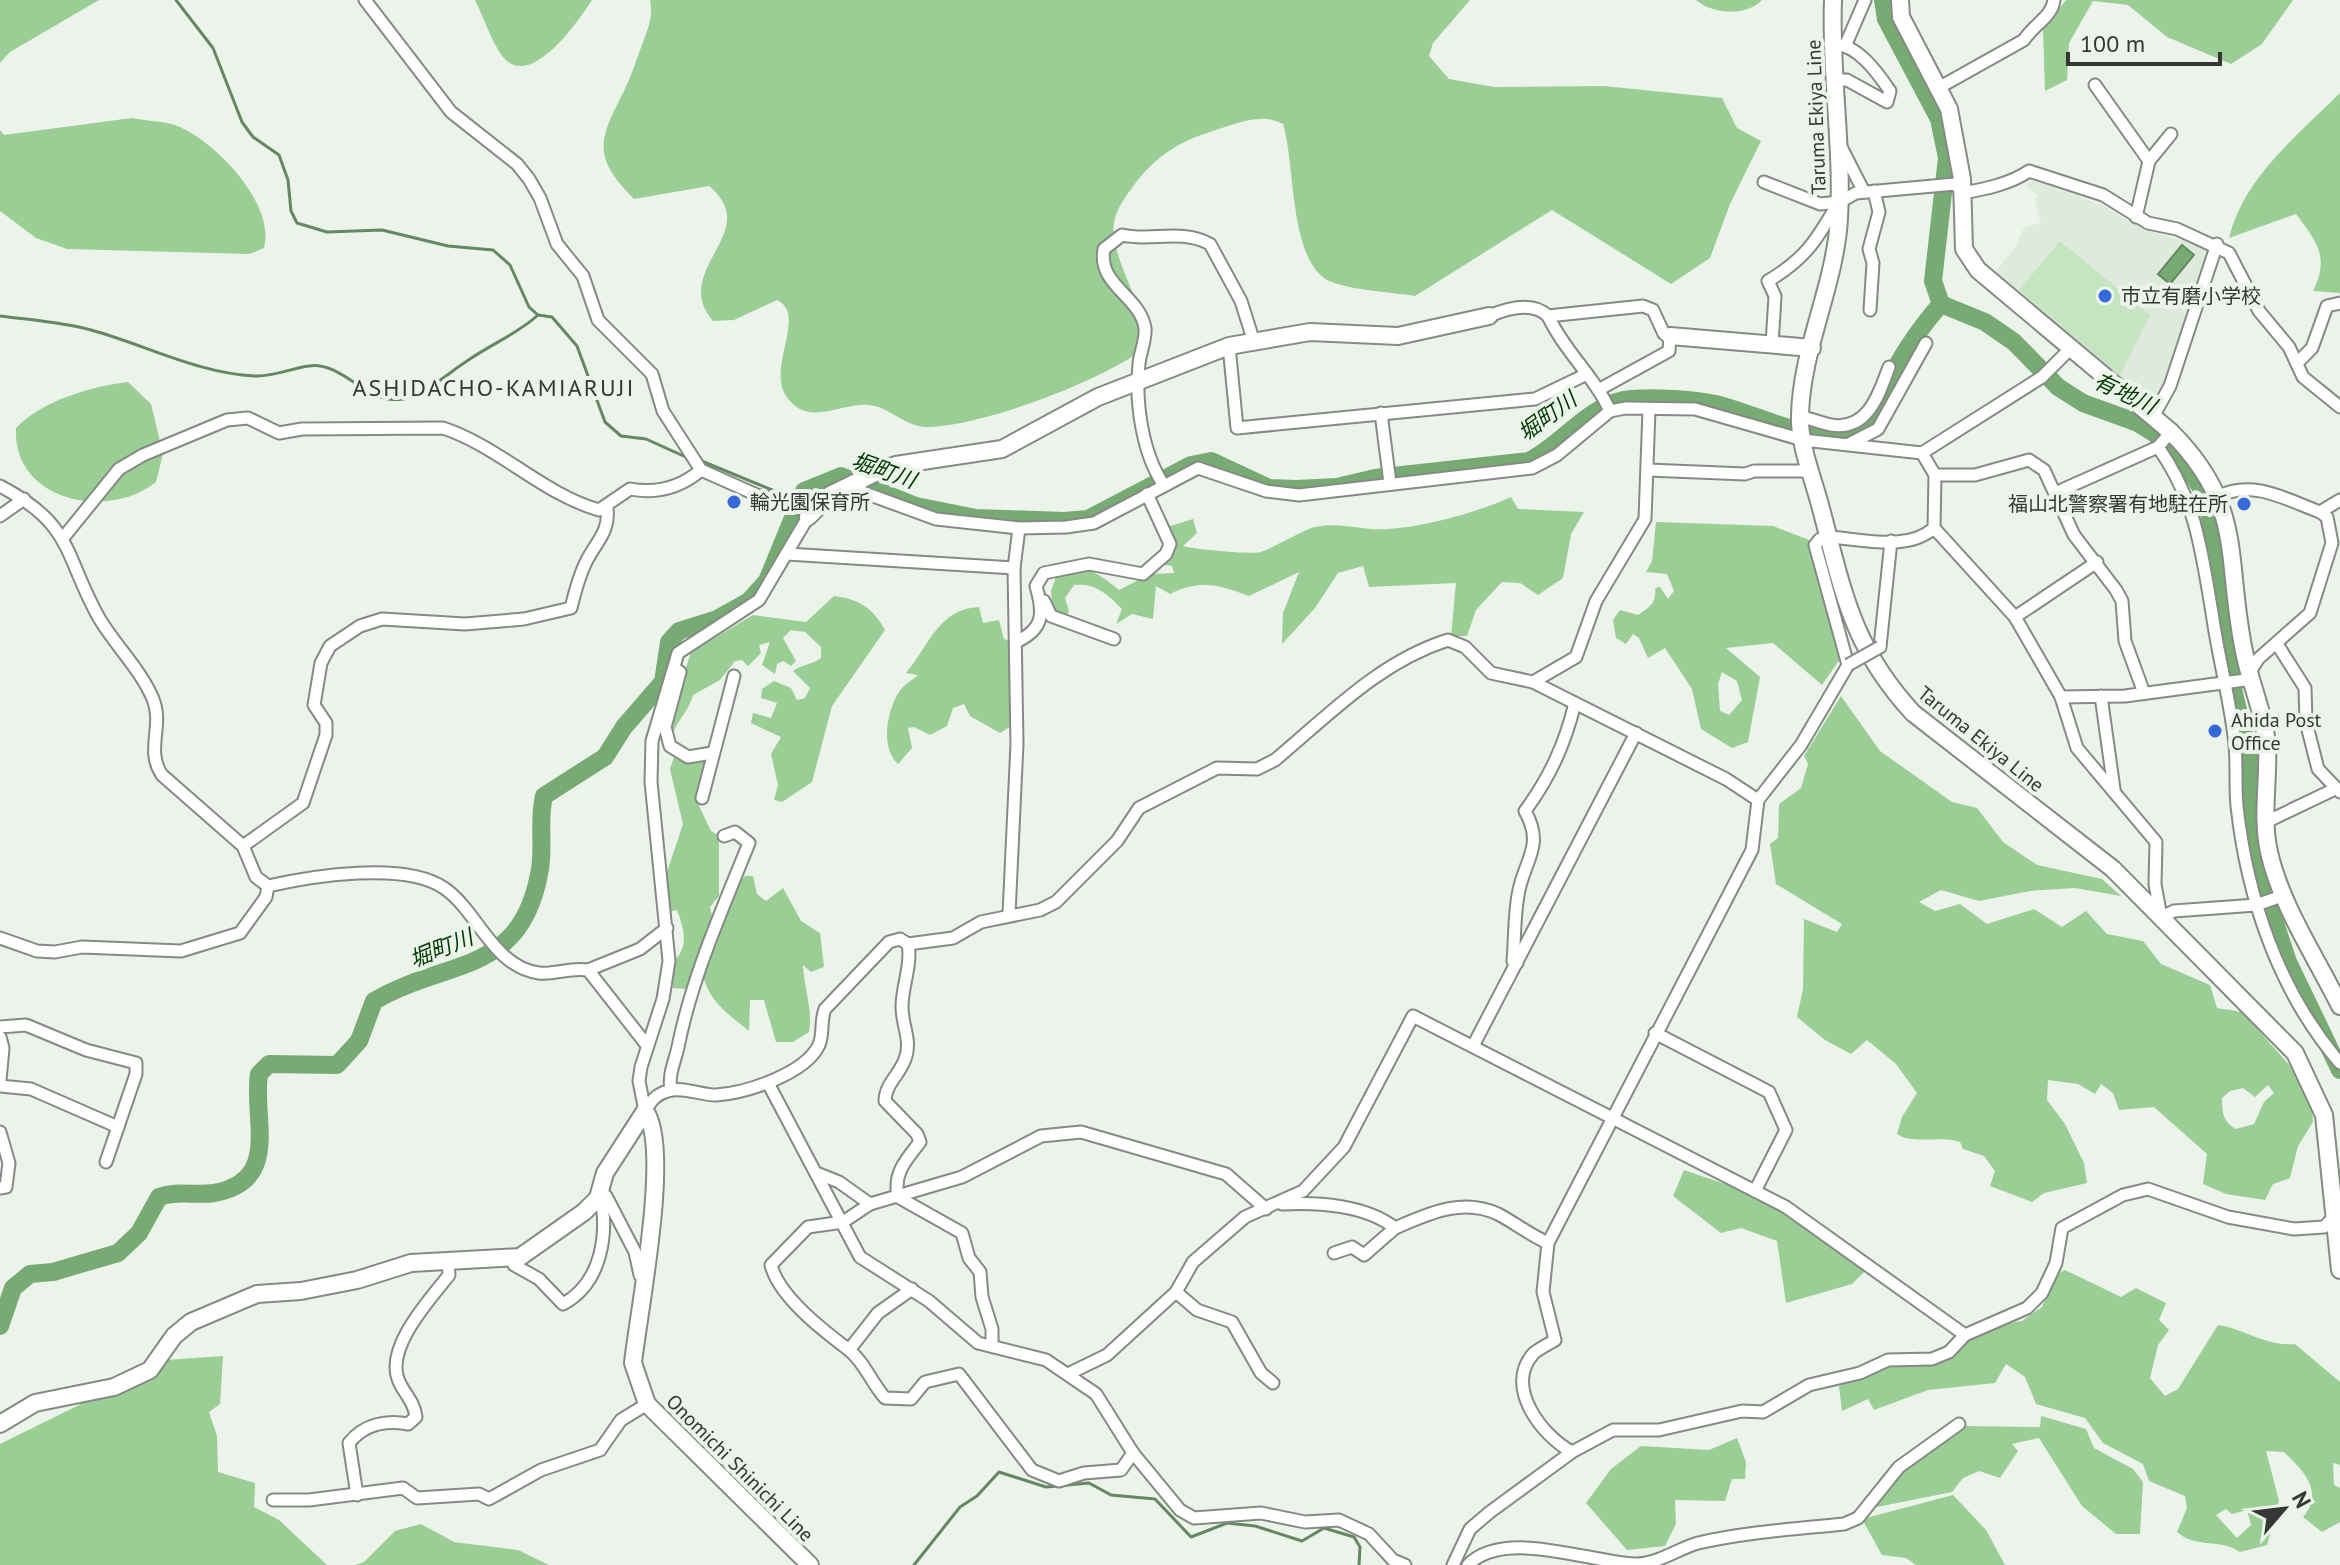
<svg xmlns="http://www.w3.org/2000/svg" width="2340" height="1565" font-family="'PT Sans','Noto Sans JP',sans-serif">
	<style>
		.built { fill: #ddeadc }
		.green { fill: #c5e5c1 }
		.forest { fill: #9ace95; fill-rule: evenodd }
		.water { fill: #78ab74; stroke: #648861; stroke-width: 2 }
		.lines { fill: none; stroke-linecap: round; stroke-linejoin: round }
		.stream { stroke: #648861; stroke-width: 3 }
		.river { stroke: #78ab74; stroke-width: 18 }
		.street-casing { stroke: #848b83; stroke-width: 15 }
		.secondary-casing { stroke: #848b83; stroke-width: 20 }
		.street { stroke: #fff; stroke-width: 11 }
		.secondary { stroke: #fff; stroke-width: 16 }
		.street-bridge-casing { stroke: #848b83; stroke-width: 15; stroke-linecap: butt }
		.street-bridge { stroke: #fff; stroke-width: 11 }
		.poi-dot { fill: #3568d8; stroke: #ecf3eb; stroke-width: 3 }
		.labels { text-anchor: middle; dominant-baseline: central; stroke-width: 8; stroke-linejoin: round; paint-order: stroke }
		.street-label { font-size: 20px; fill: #343734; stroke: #ecf3eb }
		.poi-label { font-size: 20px; fill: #343734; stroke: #ecf3eb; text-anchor: start }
		.water-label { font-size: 22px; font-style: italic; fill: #013a01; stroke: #ecf3eb }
		.quarter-label { font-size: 24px; letter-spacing: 2px; fill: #343734; stroke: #ecf3eb }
	</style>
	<rect width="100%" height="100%" fill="#ecf3eb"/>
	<polygon class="built" points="2031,181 2039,181 2102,205 2145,230 2206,247 2208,251 2189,327 2154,410 1991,277 2014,249 2024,228 2041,222 2035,199 2038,196 2026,185"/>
	<polygon class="green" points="2060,241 2150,315 2120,375 2019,290"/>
	<g class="forest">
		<polygon points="0,0 99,0 10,52 0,63"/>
		<path d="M475,0H592C579,20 531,91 503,57C491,41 484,18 475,0Z"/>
		<path d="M650,0H1470L1433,43L1429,56L1449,79L1494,87L1604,86L1722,98L1737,128L1761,141L1730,204L1710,258L1671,284L1552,210L1415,296C1393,292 1341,290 1324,278C1289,252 1295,162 1283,124C1260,111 1231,126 1207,133C1179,141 1155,158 1137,181C1129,192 1119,204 1115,218C1105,254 1149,307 1146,347C1103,381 980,427 925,427C905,426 887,406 869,405C840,403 811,426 789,400C763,371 809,315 777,300L734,320L713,321C669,269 765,232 709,186L634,199C590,155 600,139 625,89C632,74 637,58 643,42C649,26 653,17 650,0Z"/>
		<path d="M1696,0H1762C1746,17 1712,14 1696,0Z"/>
		<polygon points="2066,0 2293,0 2262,44 2231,64 2167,37 2128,5 2093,1 2069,43 2067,80 2045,91 2043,29"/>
		<path d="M2340,93V293L2313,291C2330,257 2317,242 2296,214L2229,238C2244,177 2297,136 2340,93Z"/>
		<path d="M132,118C146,121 163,121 175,125C214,139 276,204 264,248L249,254L67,249L36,238L0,211V130L4,135Z"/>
		<path d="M128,382L151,404L163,454L156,482C108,521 12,501 16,428C41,401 92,386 128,382Z"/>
		<path d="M1511,497L1518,509L1584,512L1571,534L1563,578L1538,595L1520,583L1502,582L1476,610L1467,636H1451L1456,583L1369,587L1363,566L1338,573L1315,608L1282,644L1283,613L1299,572L1249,596C1219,585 1200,579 1170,594L1156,586L1153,619L1132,614L1116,624L1122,609C1107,594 1096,583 1074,585L1065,598L1069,611L1066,618L1053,611L1051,591L1056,577C1083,561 1097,572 1119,590L1150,574L1174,573L1172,566L1160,564L1170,556L1167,527L1193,519L1197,533L1183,546C1192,549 1253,555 1261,552C1275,547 1303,530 1315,527C1334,523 1351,527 1370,529C1408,532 1477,513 1511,497Z"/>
		<path d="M1656,522L1773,526L1812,541L1840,659L1822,685L1773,643L1726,648L1760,677L1748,742L1732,748L1701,729L1692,689L1665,648L1648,658L1639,638L1633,634L1626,644L1616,638L1613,620L1620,610L1638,615C1649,608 1657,603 1655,588L1660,587L1668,599L1674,591L1667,574L1646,572L1652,561ZM1722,672L1737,681L1742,700L1729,715L1720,711L1718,684Z"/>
		<path d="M834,596C859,599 873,608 885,630L832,706L812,782L782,802L774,800L778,785L771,754L781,737L751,723L753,713L771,718L777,703L761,698L762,689L774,681L791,688L797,700L805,698L810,688L793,671C802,664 812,665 821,658V647L805,632L791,630L783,638L796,661L791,666L783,661L777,664L775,674L762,665L770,642L759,645L761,653L748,666L742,660L735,661L720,680L693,695C689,710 679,719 672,734V711L691,652L753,615L806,622Z"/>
		<path d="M979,607L983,623L999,620L1004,639L1010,641L1013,725L1000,733L970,716L964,704L953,708L947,726L930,735L914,727L908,728L912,748L898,764C880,747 887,711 899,692C903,685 913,680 918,675L906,673C929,646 938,609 979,607Z"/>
		<path d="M1841,696L1880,751L1952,802L1977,808L2003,842L2037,865L2102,879L2121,896L2075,888L2030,891L1979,901L1941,890L1919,902L1935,911L1960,904L1987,924L2034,909L2062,927L2086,911L2107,934L2143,941L2161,964L2210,985L2217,1008L2242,1012L2300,1077L2312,1107L2313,1122L2298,1146L2290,1178L2273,1184L2265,1200L2226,1194L2203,1184L2207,1154L2154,1107L2119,1110L2113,1093L2101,1084L2095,1094L2078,1084L2048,1080L2047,1100L2065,1124L2084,1163L2087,1183L2044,1193L2032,1202L1990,1186L1995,1171L1984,1156L1963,1149L1960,1142C1938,1135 1912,1145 1897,1134L1902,1117L1917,1093L1896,1064L1867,1040L1851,1054L1825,1040L1797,1017L1803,989L1804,919L1837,932L1842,924L1776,884L1770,844L1778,838L1779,804L1801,788L1808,764L1804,756ZM2268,1085L2274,1093L2264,1102L2254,1124L2236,1129C2223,1122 2222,1112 2222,1098L2230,1091L2243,1088L2255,1097Z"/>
		<path d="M705,755L708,770L699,806L711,831L719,836V896L710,907L713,920L688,989L673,988L672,962C690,948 684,929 677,910L668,912L665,878L683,824L670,769L674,757L690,761Z"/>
		<path d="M745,876H753L757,894L766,901L783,888L801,921L820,933L824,967L811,972L803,965C804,989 813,1009 809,1032L793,1042H776L764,1000H750L749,1031C727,1013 708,1001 702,972L735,888Z"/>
		<polygon points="1684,1170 1751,1193 1801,1223 1866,1270 1852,1284 1786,1303 1777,1241 1741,1228 1721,1233 1673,1196"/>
		<path d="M2065,1270L2121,1297L2136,1288L2166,1303L2159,1320L2169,1330L2158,1345L2150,1378L2165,1396L2178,1389L2218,1325C2245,1329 2267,1347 2295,1344L2340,1382V1465L2333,1463L2334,1485L2340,1488V1522L2322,1532L2303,1517C2325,1492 2303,1470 2284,1452L2266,1451L2279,1501L2267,1545L2240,1552C2220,1538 2196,1549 2177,1532L2187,1508L2185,1496L2149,1481L2143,1464L2103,1443L2085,1418L2036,1404L2025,1377L2006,1364L1995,1383L1928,1390L1874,1410L1868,1399L1842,1411L1839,1386L1898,1364L1928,1365L1994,1325L2022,1321L2042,1307L2057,1274ZM2226,1509L2232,1514L2247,1510L2251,1525L2237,1538L2216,1515Z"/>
		<polygon points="223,1356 220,1404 209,1412 217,1436 218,1472 255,1483 254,1507 279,1520 327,1565 0,1565 0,1444 81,1404 142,1382 165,1360"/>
		<polygon points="2041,1416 2086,1429 2094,1448 2133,1469 2143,1482 2140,1534 2116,1534 2082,1506 2039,1438 2012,1444 2018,1451 2000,1478 1979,1471 1963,1478 1952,1492 1877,1507 1877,1501 1900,1475 1964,1426 2040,1427"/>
		<polygon points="1737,1438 1746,1462 1745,1479 1732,1479 1725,1501 1675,1500 1676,1524 1665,1546 1627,1550 1586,1503 1611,1469 1641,1446 1709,1450"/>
		<polygon points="1953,1495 1986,1530 2005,1565 1916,1565 1906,1558 1882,1555 1862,1519"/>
		<polygon points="421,1524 454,1542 518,1550 549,1565 355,1565 364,1562 395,1531"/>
	</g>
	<polygon class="water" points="2182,245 2194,255 2170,284 2158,274"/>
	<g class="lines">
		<g class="stream">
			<polyline points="176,0 213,48 242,122 253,137 279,155 288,180 291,211 297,223 327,232 382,230 448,246 493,250 510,265 529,307 538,315 552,317 577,346 605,422 621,436 646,439 688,458"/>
			<path d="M0,316C30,320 62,322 91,330C146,345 197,373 255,376C273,377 292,368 309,366C333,362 355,386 375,395C410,412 440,378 467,361C491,344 516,335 538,315"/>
			<polyline points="699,460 782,494 804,491"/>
			<polyline points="914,1565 960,1507 977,1496 999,1472 1046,1487 1089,1483 1111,1495 1155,1499 1191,1537 1227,1523 1255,1526 1302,1541 1324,1528 1354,1537 1360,1547 1359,1565"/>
		</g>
		<g class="river">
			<polyline points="1883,0 1886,19 1939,119 1947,158 1933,281 1941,304"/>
			<polyline points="1941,304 1985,322 2014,342 2058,387 2083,403 2138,423 2154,433 2186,465 2207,497 2234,693 2249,757 2254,849 2262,883 2288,962 2340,1070"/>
			<path d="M0,1326L13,1288L30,1274L53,1272L118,1253L139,1233L159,1197C178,1190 195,1196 214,1193C282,1181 252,1119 259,1074L269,1064L337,1065L359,1041L374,1001C449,957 522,977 540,869C544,844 538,820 544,796L605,757L624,727L663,682L669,642L679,631L717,619L749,601L767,581L804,491L841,476L916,506L976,518L1064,521L1088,519L1191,465L1211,461L1269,488L1296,489L1337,487L1375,478L1529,461C1565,443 1589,403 1631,399C1656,397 1691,399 1716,404C1753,412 1829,453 1863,431C1890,413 1880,399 1893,374C1904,351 1924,323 1941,304"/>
		</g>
		<g class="street-casing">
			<g id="street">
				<polyline points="365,0 451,112 517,164 529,179 540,198 557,244 583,276 598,320 652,374 663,411 701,470 757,495 815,510"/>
				<path d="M1834,44C1858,45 1877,72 1890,91L1887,102L1847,80H1835"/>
				<polyline points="1846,44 1865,0"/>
				<polyline points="2095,85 2149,161 2136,217"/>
				<path d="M1940,87L2024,40C2033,25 2052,17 2054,0"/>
				<polyline points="1839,143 1864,192"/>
				<polyline points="2149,161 2171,134"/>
				<path d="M1764,182L1820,204L1840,202L1856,193L1955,184L1963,193C1985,189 2010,184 2029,171L2103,195L2148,223L2177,229L2229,253L2259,311L2289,347L2303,377L2340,407"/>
				<polyline points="1870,310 1873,263 1869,249 1879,212 1874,191"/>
				<path d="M1489,316C1508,308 1533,301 1548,316L1643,306L1653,310L1664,334L1670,336L1669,351L1600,389"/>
				<path d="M1548,316C1565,352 1594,376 1610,411"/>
				<path d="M1772,345L1775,296L1768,281C1805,259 1816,241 1837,205"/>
				<polyline points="1229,346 1237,428 1535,399 1587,374"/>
				<polyline points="2297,363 2312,348 2327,306 2340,303"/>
				<polyline points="1381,413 1390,483"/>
				<path d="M1800,417C1811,418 1820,423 1831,425C1868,431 1879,394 1889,367"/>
				<polyline points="2153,417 2170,386 2217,244"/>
				<polyline points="1849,444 1878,429 1926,343"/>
				<path d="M2158,447C2197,502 2202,554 2213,619C2219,661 2231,703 2235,745C2237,765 2235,786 2237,806C2247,898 2279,992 2340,1063"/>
				<polyline points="1922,453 2042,377 2071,348"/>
				<polyline points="1648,470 1745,474 1754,471 1811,471"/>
				<polyline points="1935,475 1975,475 2029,460 2044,470 2074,535 2116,590 2122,601 2125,641 2144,693"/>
				<path d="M853,482L854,489L936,519L1019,528L1066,527L1094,523L1198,468L1266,491L1299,495L1532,468L1557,455L1610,411L1626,408L1695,409L1803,440L1922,453L1935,475L1934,528C1907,552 1862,539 1829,537L1820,539L1815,545L1848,665L1801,745L1758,800L1752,850L1548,1243L1543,1292L1555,1340C1549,1344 1538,1349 1533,1354C1504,1387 1542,1436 1572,1452"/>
				<path d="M1163,484C1142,452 1135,402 1139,364C1140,352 1146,341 1145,328C1140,296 1097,285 1104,249L1122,235C1151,242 1180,228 1210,244L1241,301L1253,339"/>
				<path d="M0,486C74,525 63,553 99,618C115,645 141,670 153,699C164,726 145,750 162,775L243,846L256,877L268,886C312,876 405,861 444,888C477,910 493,967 539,973C554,975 571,967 588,970L646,1044"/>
				<polyline points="2055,493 2158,447 2171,432"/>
				<path d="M2219,496C2253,479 2287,500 2320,512L2340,500"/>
				<polyline points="0,516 24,499"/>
				<polyline points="1934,528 2015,617 2061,697 2077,748 2156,842 2155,884 2161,917 2174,911 2256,905 2285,895"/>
				<path d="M63,538L119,469L143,455L227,420L248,418L279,433L302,429L443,428C500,447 541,493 599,510L630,489C657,494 680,488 701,470"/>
				<polyline points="787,554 1014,568"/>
				<polyline points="1044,601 1051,616 1114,639"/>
				<polyline points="2015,617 2097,562"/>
				<path d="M1016,642C1044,629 1044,614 1036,586L1044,573L1089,564L1143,574L1166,554L1170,544L1147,494"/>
				<polyline points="2277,644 2305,688 2306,722 2318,769 2340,792"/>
				<polyline points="1880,647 1891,541"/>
				<polyline points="674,668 680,672 665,727 670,746 688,757 712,753"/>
				<polyline points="1533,682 1576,657 1596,601 1645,519 1649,410"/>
				<polyline points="2101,696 2114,789"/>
				<polyline points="2061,697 2125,696 2245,680 2258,659 2310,613 2332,543 2327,517 2320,512"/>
				<polyline points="702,798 734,676"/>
				<polyline points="2266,822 2335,789"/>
				<path d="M243,846L303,803L326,735V723L314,705L321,663L330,646L360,626L382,619L465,624L524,619L571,608C575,592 579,575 587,560C597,541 610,531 607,508"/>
				<polyline points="1009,914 1017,744 1014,568 1019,528"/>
				<polyline points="0,938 37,951 55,952 82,947 181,951 240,933 266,897 268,886"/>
				<path d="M908,944L953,938L981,922L1040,910L1056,902L1117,841L1139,808L1217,768L1257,769L1275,760C1330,714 1379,662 1448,640L1465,647L1491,673L1533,682L1726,779L1758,800"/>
				<path d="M1517,963L1513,961C1515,938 1514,913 1519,890C1526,858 1544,845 1525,811C1550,777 1565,744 1575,703"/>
				<polyline points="588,970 640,949 667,928"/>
				<polyline points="0,1027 26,1025 86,1050 136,1063 136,1074 106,1162"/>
				<polyline points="1655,1033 1769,1092 1786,1130 1755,1191"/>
				<polyline points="0,1037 3,1048 0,1080"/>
				<polyline points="1473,1046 1636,733"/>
				<polyline points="768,1083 860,1257 929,1301 978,1343 1046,1360 1096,1394 1133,1453 1180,1510 1194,1518 1261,1513 1305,1522 1339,1520 1369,1534 1393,1560 1405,1565"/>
				<polyline points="0,1086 31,1089 118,1127"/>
				<path d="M671,1089C668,1075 675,1061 678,1047C692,977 722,910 749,843L735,832L724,836"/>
				<path d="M645,1111C651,1101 656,1094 668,1091C681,1086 701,1095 716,1095C746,1093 805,1074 819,1045C824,1033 820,1021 825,1009L889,942L900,939L908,944C912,965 902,986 902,1007C902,1025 911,1039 906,1056C902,1073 885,1083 885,1101L917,1134L920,1142C906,1160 893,1173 898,1197L962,1233L969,1258L980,1272L982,1297L992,1329V1346"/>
				<polyline points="645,1111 639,1081 641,1067 663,999 669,961 651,782 652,741 678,653 759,600 808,517"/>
				<polyline points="0,1132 9,1163 6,1187 0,1188"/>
				<polyline points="819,1174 839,1182 870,1204 962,1177 1041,1136 1081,1132 1226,1174 1266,1209"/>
				<polyline points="606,1196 635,1252 640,1275 645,1280"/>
				<path d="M870,1204L843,1222L808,1227L771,1265C779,1297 824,1331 849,1350L878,1313L912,1289"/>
				<path d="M1282,1204C1318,1202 1366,1205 1395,1228C1428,1214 1462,1197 1498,1214C1515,1223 1530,1235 1548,1243"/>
				<polyline points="1334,1253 1352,1247 1364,1255 1395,1228"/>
				<path d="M511,1258L514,1265L539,1279L563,1304C602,1283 609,1233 600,1193"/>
				<polyline points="1176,1292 1197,1310 1232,1322 1261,1373 1273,1383"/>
				<path d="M849,1350C865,1363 871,1382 885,1398L911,1399L925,1382L959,1374L1032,1470L1059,1481L1084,1473L1121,1470L1133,1453"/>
				<polyline points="1070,1373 1107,1355 1176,1292 1193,1262 1245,1217 1303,1191 1344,1147 1413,1016 1786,1207 1965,1335"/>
				<path d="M357,1495L349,1443C364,1424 386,1420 408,1424L416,1417C414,1400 403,1393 398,1379C386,1346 431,1298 449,1275L448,1261"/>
				<polyline points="273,1500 309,1500 403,1488 417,1498 479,1494 489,1499 541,1470 600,1450 621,1420 647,1404"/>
				<polyline points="1453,1565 1470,1529 1490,1512 1572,1452 1613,1430 1659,1430 1742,1411 1763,1412 1809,1385 1860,1373 1888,1360 1932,1359 1949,1352 1965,1335 2027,1308 2042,1293 2056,1263 2062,1228 2123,1195 2148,1189 2228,1217 2294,1229 2324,1227 2336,1215"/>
				<path d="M1468,1565C1504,1528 1589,1562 1634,1564C1656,1565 1677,1549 1698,1543C1746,1532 1795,1529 1844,1524L1858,1518L1899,1467L1959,1424"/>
			</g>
		</g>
		<g class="secondary-casing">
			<g id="secondary">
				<path d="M1833,0C1830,73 1843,146 1839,219C1835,286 1801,350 1800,416C1799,445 1813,478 1820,505C1843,590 1851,646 1913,713L2113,869L2295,1053L2324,1115L2340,1270"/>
				<path d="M1900,0L1901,17L1949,109L1962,179L1964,249L1978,270L2171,432C2247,508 2224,561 2245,656C2251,685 2264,713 2267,744C2269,780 2261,817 2269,852C2281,906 2316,957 2340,1006"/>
				<polyline points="1670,336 1812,348"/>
				<polyline points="808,517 830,495 879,471 896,465 1002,449 1098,397 1229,346 1310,332 1398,336 1489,316"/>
				<path d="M0,1424L35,1403L114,1387L150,1370L174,1336L191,1322L257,1294L301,1291L357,1280L411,1263L520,1257L584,1212L598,1198L605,1173L645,1111C672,1147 638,1314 633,1363L647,1404L810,1565"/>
			</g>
		</g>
		<use href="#street" class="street"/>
		<use href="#secondary" class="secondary"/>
		<g class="street-bridge-casing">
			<polyline id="street-bridge" points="1848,665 1880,647"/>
		</g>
		<use href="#street-bridge" class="street-bridge"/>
	</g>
	<g class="poi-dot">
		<circle cx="2105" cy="296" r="8"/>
		<circle cx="734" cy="502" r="8"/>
		<circle cx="2244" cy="504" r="8"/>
		<circle cx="2215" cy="731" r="8"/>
	</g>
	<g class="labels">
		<g class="street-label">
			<text transform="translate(1816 117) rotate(-92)">Taruma Ekiya Line</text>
			<text transform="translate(1981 739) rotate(39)">Taruma Ekiya Line</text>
			<text transform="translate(740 1468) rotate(45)">Onomichi Shinichi Line</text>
		</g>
		<g class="poi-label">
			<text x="2121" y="296">市立有磨小学校</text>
			<text x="750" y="502">輪光園保育所</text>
			<text x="2228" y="504" text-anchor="end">福山北警察署有地駐在所</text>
			<text x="2231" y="720">Ahida Post<tspan x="2231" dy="23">Office</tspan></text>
		</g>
		<g class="water-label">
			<text transform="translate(2125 393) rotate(25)">有地川</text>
			<text transform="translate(1547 416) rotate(-36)">堀町川</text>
			<text transform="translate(884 470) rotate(19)">堀町川</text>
			<text transform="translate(441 948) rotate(-22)">堀町川</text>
		</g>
		<g class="quarter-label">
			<text x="494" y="387">ASHIDACHO-KAMIARUJI</text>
		</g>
	</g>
	<g transform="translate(2284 1509) rotate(62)" stroke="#ecf3eb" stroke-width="6" paint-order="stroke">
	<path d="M0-6L14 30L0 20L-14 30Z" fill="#343734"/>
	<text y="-12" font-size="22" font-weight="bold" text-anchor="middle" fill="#343734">N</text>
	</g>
	<path d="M2068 52v12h152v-12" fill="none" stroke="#343734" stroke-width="4"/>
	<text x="2080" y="52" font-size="24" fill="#343734" stroke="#ecf3eb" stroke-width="6" paint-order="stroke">100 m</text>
</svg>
